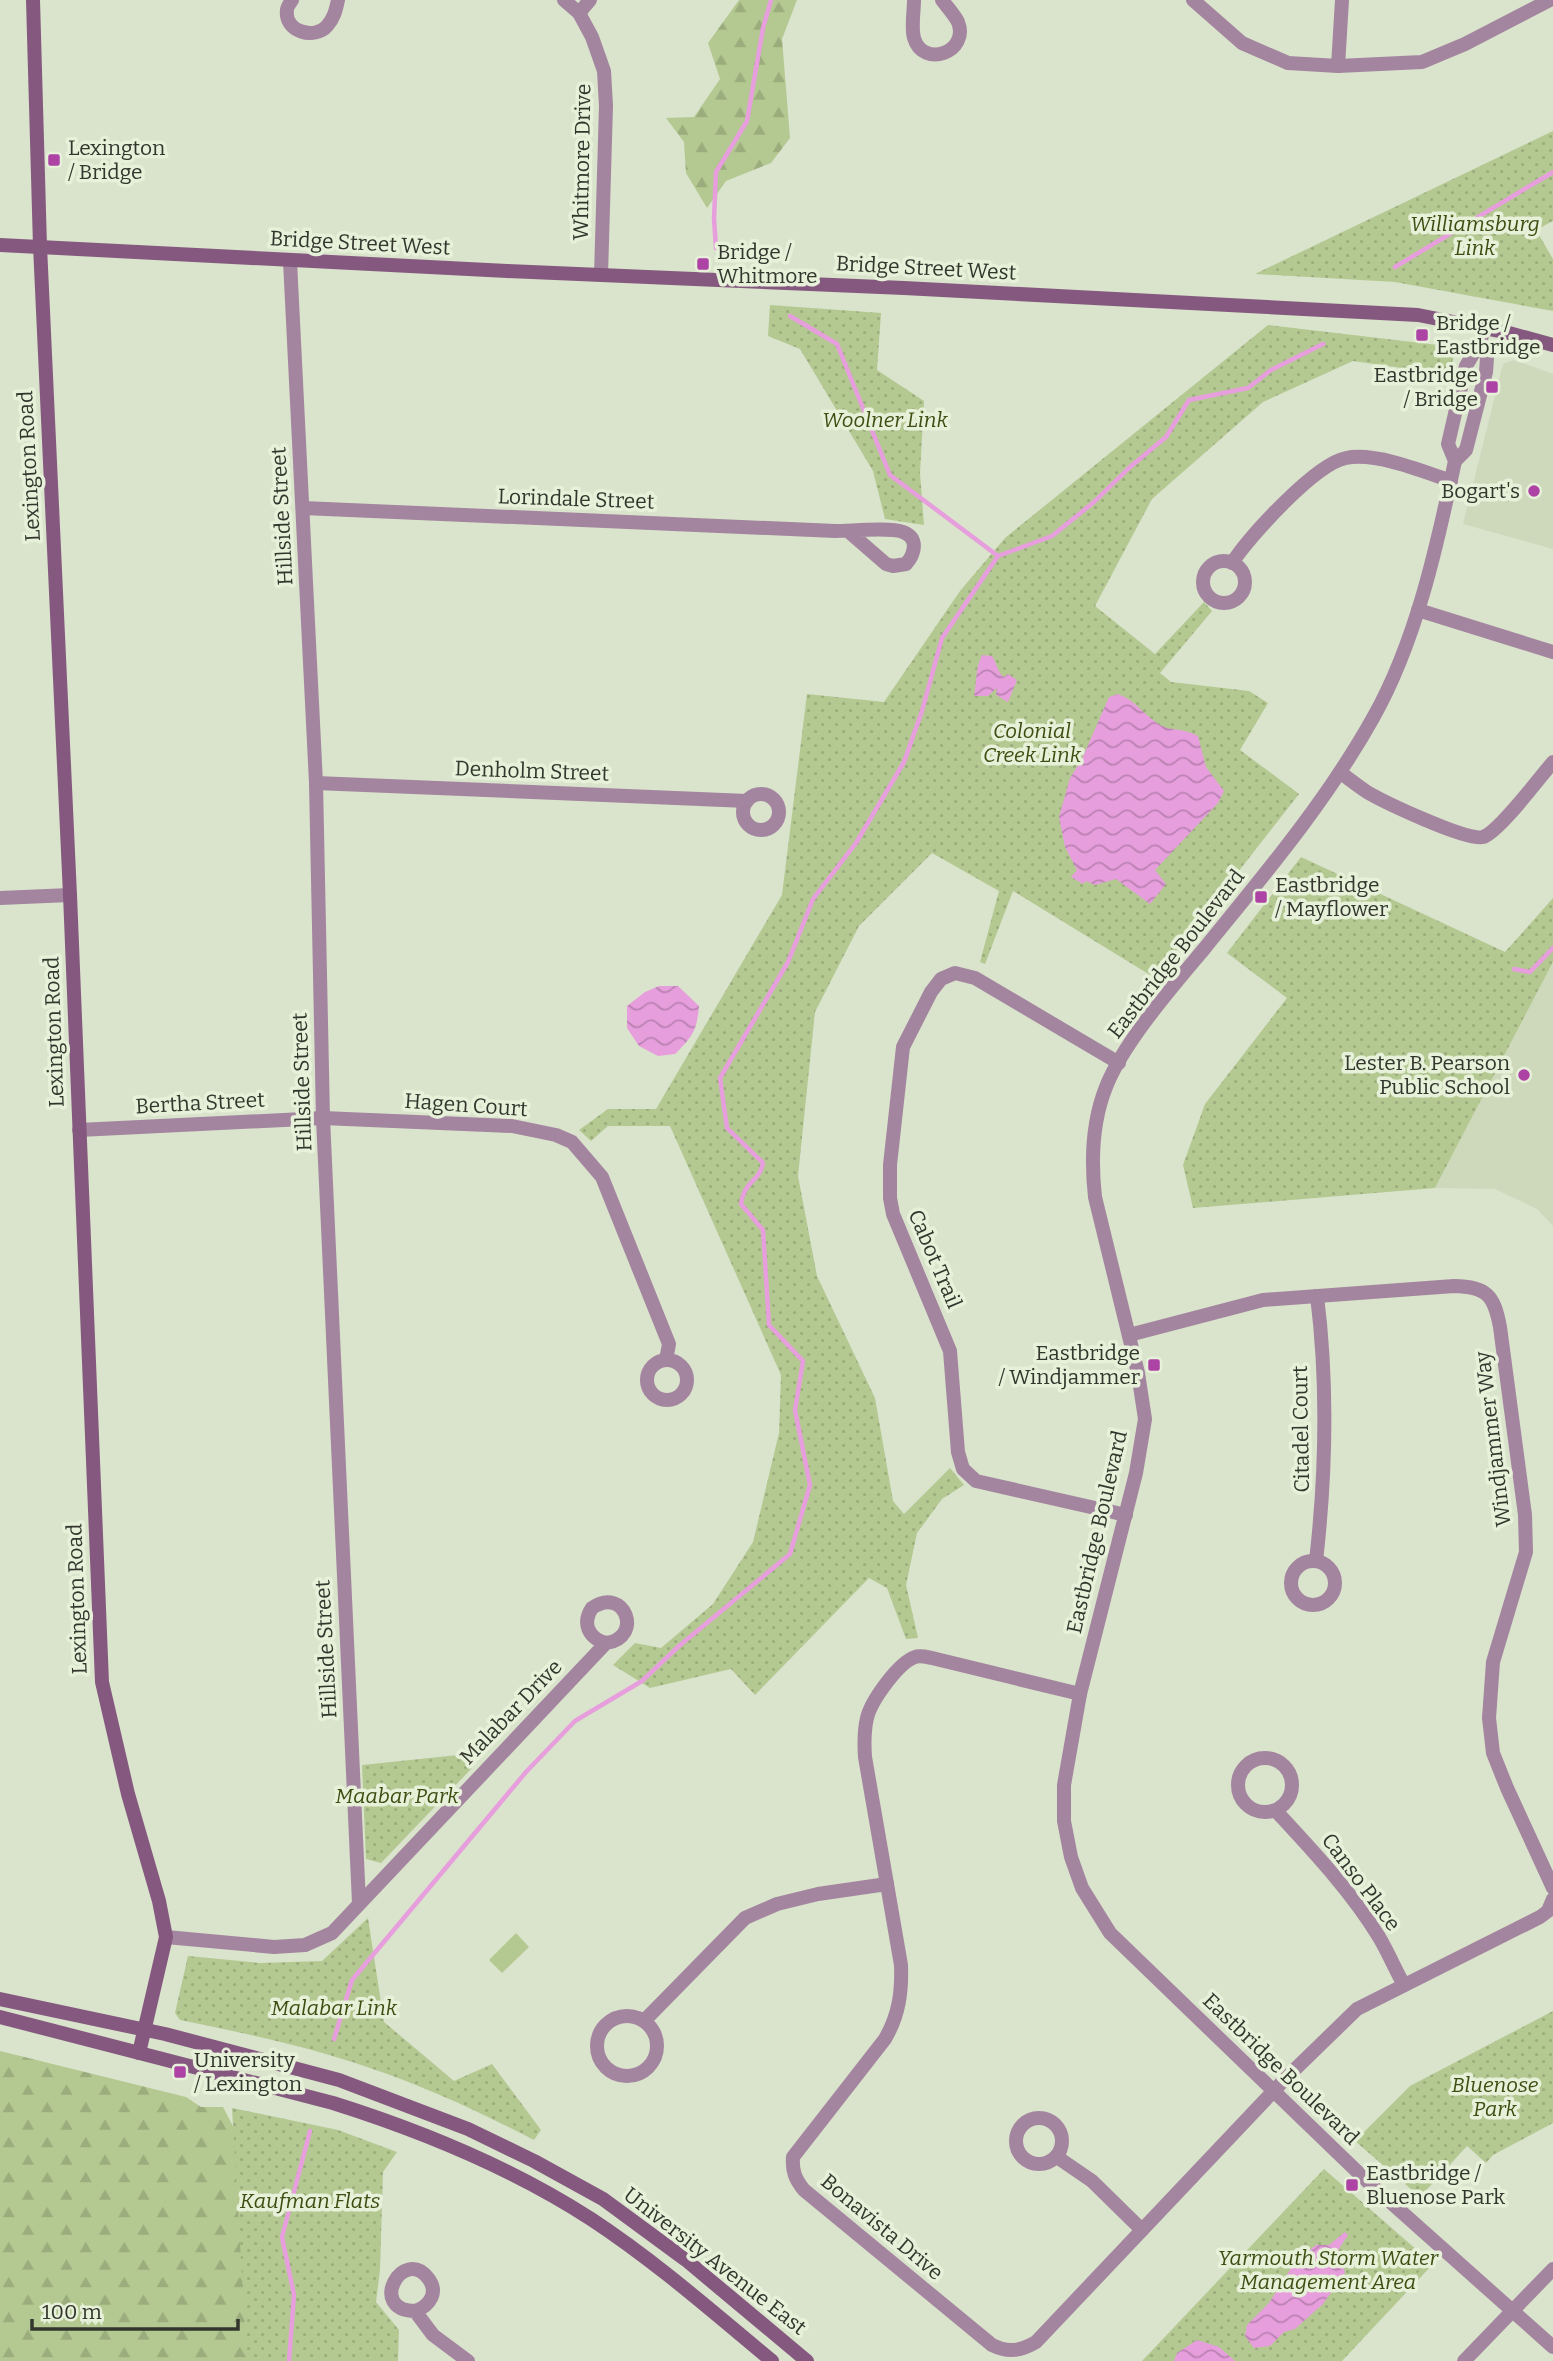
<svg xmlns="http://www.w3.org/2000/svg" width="1553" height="2361" font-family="Bitter,serif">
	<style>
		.built { fill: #ced9bc }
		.green { fill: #b4c991 }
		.forest { fill: url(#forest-firs) }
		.park { fill: url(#park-dots) }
		.water { fill: url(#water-waves) }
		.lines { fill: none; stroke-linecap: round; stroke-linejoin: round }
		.stream { stroke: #e69edc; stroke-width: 4.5 }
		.street { stroke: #a3859f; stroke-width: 14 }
		.secondary { stroke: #85597f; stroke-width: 14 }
		.poi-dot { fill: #ad43a4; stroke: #e7f0d9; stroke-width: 2.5 }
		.labels { text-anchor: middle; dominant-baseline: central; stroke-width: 7; stroke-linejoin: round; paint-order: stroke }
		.poi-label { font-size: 21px; fill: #32362d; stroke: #e7f0d9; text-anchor: start }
		.street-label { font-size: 21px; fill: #32362d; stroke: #e7f0d9 }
		.park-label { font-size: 21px; font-style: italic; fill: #3c4e11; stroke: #e7f0d9 }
	</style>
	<defs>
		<pattern id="forest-firs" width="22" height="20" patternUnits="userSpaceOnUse" patternTransform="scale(1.75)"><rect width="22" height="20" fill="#b4c991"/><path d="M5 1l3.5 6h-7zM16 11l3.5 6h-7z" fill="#9bad7d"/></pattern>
		<pattern id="park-dots" width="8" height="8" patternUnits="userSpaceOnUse" patternTransform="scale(1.75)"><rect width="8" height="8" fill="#b4c991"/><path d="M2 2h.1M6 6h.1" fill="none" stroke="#9bad7d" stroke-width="1.8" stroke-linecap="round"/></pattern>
		<pattern id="water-waves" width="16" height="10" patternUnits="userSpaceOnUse" patternTransform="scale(1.75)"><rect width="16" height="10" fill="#e69edc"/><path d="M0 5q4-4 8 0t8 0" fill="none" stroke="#bb82b3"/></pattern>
	</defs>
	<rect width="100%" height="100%" fill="#dae3cc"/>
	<g class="built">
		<polygon points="1514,360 1553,374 1553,549 1463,524 1503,364"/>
		<polygon points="1553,962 1553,1226 1537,1209 1495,1189 1435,1188"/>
	</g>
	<polygon class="green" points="516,1933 529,1947 502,1973 489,1960"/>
	<g class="forest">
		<polygon points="739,0 797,0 782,39 790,138 771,163 726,181 707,208 686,173 684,142 666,118 694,117 720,79 708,43"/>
		<polygon points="0,2051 186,2097 201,2107 223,2107 237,2134 333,2361 0,2361"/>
	</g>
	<g class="park">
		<polygon points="1553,131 1553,221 1536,230 1553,259 1553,311 1395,282 1255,274"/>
		<polygon points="770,305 881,313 877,370 924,401 920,473 924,525 885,519 873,471 800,349 768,336"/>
		<polygon points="1268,325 1455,347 1450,375 1353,361 1263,402 1152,499 1095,606 1155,654 1204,602 1212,611 1160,673 1171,682 1249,691 1268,703 1240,750 1299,794 1155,978 1013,891 985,964 980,962 999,891 932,853 859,926 815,1012 798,1176 817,1276 875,1398 893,1501 904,1514 950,1468 964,1485 942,1499 917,1533 906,1585 918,1638 906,1639 887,1588 869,1578 755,1695 731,1669 650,1688 613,1665 635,1643 661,1648 713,1604 753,1542 779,1433 781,1375 670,1126 608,1126 591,1141 579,1130 608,1109 656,1109 782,895 807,694 884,702 960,591 1005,538"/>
		<polygon points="1301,857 1505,952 1553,898 1553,962 1435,1188 1193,1208 1183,1165 1205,1104 1287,998 1227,953"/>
		<polygon points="468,1754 472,1768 381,1863 366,1859 362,1765"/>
		<path d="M368,1918L384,2022L454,2081L492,2064L541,2130L534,2140C480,2112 424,2086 367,2067C306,2046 243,2033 180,2020L175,2013L188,1956L260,1963L322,1961Z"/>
		<polygon points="1553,2011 1553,2123 1493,2155 1486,2163 1467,2146 1420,2197 1355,2141 1410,2086"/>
		<polygon points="232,2108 338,2130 397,2152 383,2172 380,2270 376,2302 399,2330 398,2361 247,2361"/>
		<polygon points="1324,2169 1433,2264 1342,2361 1142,2361"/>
	</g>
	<g class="water">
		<path d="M982,655L992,656C997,663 997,672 1004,677L1008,674L1017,680L1008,702L996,695L997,688L988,696H974C977,681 975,669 982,655Z"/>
		<path d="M1118,694C1135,700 1145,716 1160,725C1170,731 1184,728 1198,736L1206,767L1224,791L1218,803L1155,870L1166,884L1150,904L1116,879L1095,885L1086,881L1083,884L1071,877L1077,870L1065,847L1059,817L1070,778L1082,759L1109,697Z"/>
		<path d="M659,986H678L699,1006C697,1031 692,1037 675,1054L658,1056L639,1046L627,1028V1006L645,992Z"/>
		<polygon points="1345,2232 1348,2235 1335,2255 1343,2262 1345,2273 1323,2304 1295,2329 1284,2332 1270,2346 1254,2348 1245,2336 1247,2325 1269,2303 1295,2262 1316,2245 1329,2245"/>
		<polygon points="1197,2340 1219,2347 1235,2361 1174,2361 1177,2353"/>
	</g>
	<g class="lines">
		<g class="stream">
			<polyline points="716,248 714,219 716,172 747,121 763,28 771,0"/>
			<polyline points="1395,267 1553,172"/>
			<polyline points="790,316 837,344 890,475 998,556"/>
			<polyline points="1514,969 1530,972 1553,948"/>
			<path d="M334,2039L352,1980L526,1772L575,1721L642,1681L679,1646L790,1554L810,1485L795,1410L803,1361L769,1325L763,1230L741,1204C745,1179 759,1183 763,1163L727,1128L720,1078L788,962L813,899L856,843L904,762L922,711L942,638L998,556L1052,536L1094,502L1130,467L1166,437L1189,400L1248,388L1271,370L1323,344"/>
			<polyline points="289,2361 294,2295 282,2237 310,2131"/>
		</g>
		<g class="street">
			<path d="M292,0C290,3 287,7 287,10C284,32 315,40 327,26C334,18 336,10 338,0"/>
			<polyline points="564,0 579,13 592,37 604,71 606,106 601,275"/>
			<path d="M914,0C914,12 911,27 914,38C923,69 970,52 958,22C954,14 947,7 942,0"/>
			<polyline points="1193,0 1242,43 1288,63 1338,66 1422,62 1465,44 1550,0"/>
			<polyline points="579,13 590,0"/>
			<polyline points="1338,66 1342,0"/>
			<polyline points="290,261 316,783 323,1118 359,1903"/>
			<path d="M1483,327L1481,341L1466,366L1448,444L1455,461C1437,546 1416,642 1373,718C1326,802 1264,875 1204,949C1173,986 1123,1043 1106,1087C1092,1122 1091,1161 1095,1197L1138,1373L1145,1419L1136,1473L1080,1694L1064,1785V1821L1071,1857L1082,1888L1110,1933L1368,2182L1553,2347"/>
			<polyline points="1455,461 1466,450 1486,372 1487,358 1481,341"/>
			<path d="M303,508L835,531C851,531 890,527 903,532C919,538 915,554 906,564L893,566L886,564L848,531"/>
			<circle cx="1224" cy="582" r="21"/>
			<path d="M1232,563C1250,536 1315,464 1346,458C1375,452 1423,471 1451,481"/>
			<polyline points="1418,610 1553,652"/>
			<path d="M1341,773C1349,779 1358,786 1367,792C1384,802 1466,841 1483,837C1499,832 1540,777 1553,762"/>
			<polyline points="316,783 747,801"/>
			<circle cx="761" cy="812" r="18"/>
			<polyline points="0,898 70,895"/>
			<polyline points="1119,1063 975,978 955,973 941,979 931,992 903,1047 890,1165 890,1198 893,1214 950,1351 958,1452 963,1469 976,1481 1126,1515"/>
			<polyline points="79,1130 323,1118 512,1126 556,1135 572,1142 602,1177 669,1344 666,1360"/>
			<path d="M1129,1335L1263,1300L1454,1286C1487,1287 1494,1295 1500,1327L1525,1515L1526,1552L1493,1662L1489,1718L1493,1753L1507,1788L1553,1888"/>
			<circle cx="667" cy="1380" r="20"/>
			<circle cx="1313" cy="1583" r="22"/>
			<path d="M1316,1561C1326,1473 1328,1384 1317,1296"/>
			<path d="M1080,1694L932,1658C927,1657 920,1655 915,1657C898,1663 871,1701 867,1718C864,1731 864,1743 865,1757L901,1965C902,1992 899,2015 885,2039L793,2157C792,2171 795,2179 804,2190L992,2345C1008,2353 1021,2351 1036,2342L1286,2078L1357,2009L1540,1917L1548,1911L1553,1899"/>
			<circle cx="1265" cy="1785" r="27"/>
			<path d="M1276,1811C1312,1850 1351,1891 1379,1937C1388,1952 1395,1969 1404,1985"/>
			<path d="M166,1937L274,1947L305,1945L332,1933L606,1643C644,1638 625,1585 592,1608C582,1623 588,1638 606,1643"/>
			<circle cx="627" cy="2046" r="30"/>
			<polyline points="644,2021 745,1918 777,1904 818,1894 887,1884"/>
			<circle cx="1039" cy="2141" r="23"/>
			<polyline points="1057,2157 1092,2181 1142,2230"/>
			<path d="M415,2311C430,2306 439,2292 428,2278C403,2246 367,2310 415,2311L433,2335L468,2361"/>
			<polyline points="1464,2361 1553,2269"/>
		</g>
		<g class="secondary">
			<polyline points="33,0 40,246 70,895 102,1682 128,1794 159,1901 166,1937 139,2053"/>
			<polyline points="0,245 507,271 904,288 1418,315 1509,333 1553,345"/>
			<polyline points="0,1999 165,2034 339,2080 468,2129 534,2161 603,2199 686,2260 807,2361"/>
			<path d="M0,2017L333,2103C422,2131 512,2168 591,2219C655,2261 713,2312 772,2361"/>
		</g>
	</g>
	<g class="poi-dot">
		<rect x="47" y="153" width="14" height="14" rx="3.5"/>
		<rect x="696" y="257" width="14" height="14" rx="3.5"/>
		<rect x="1415" y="328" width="14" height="14" rx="3.5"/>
		<rect x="1485" y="380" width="14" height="14" rx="3.5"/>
		<circle cx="1534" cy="491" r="7"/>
		<rect x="1254" y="890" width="14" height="14" rx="3.5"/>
		<circle cx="1524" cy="1075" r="7"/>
		<rect x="1147" y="1358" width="14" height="14" rx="3.5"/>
		<rect x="173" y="2065" width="14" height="14" rx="3.5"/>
		<rect x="1345" y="2178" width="14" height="14" rx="3.5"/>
	</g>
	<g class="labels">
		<g class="poi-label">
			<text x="68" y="148">Lexington<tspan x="68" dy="24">/ Bridge</tspan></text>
			<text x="717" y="252">Bridge /<tspan x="717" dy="24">Whitmore</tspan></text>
			<text x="1436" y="323">Bridge /<tspan x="1436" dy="24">Eastbridge</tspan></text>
			<text x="1478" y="375" text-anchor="end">Eastbridge<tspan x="1478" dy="24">/ Bridge</tspan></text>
			<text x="1520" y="491" text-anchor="end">Bogart's</text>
			<text x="1275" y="885">Eastbridge<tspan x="1275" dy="24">/ Mayflower</tspan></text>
			<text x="1510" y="1063" text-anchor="end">Lester B. Pearson<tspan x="1510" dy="24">Public School</tspan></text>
			<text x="1140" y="1353" text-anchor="end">Eastbridge<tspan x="1140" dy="24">/ Windjammer</tspan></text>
			<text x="194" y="2060">University<tspan x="194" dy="24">/ Lexington</tspan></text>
			<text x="1366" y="2173">Eastbridge /<tspan x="1366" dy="24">Bluenose Park</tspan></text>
		</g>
		<g class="street-label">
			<text transform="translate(582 162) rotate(-89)">Whitmore Drive</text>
			<text transform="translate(360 243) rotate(3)">Bridge Street West</text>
			<text transform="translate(926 268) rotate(3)">Bridge Street West</text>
			<text transform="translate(29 466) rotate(-93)">Lexington Road</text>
			<text transform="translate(576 499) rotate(2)">Lorindale Street</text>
			<text transform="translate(282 516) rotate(-93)">Hillside Street</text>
			<text transform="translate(532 771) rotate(2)">Denholm Street</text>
			<text transform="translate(1176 954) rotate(-52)">Eastbridge Boulevard</text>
			<text transform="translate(54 1032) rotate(-92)">Lexington Road</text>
			<text transform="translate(302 1082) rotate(-92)">Hillside Street</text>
			<text transform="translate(200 1103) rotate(-3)">Bertha Street</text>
			<text transform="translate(466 1105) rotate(4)">Hagen Court</text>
			<text transform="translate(935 1259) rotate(67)">Cabot Trail</text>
			<text transform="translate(1301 1429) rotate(-91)">Citadel Court</text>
			<text transform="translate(1493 1439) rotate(-97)">Windjammer Way</text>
			<text transform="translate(1097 1532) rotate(-77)">Eastbridge Boulevard</text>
			<text transform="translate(77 1599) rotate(-92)">Lexington Road</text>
			<text transform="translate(326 1649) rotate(-93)">Hillside Street</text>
			<text transform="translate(511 1712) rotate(-46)">Malabar Drive</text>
			<text transform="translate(1361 1882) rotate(53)">Canso Place</text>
			<text transform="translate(1281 2069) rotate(44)">Eastbridge Boulevard</text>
			<text transform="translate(882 2227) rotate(40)">Bonavista Drive</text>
			<text transform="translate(715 2261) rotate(38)">University Avenue East</text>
		</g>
		<g class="park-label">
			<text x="1475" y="224">Williamsburg<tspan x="1475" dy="24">Link</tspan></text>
			<text x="885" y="420">Woolner Link</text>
			<text x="1032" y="731">Colonial<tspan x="1032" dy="24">Creek Link</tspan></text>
			<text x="397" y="1796">Maabar Park</text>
			<text x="334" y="2008">Malabar Link</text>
			<text x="1495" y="2085">Bluenose<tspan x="1495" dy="24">Park</tspan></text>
			<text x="310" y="2201">Kaufman Flats</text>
			<text x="1328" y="2258">Yarmouth Storm Water<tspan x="1328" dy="24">Management Area</tspan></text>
		</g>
	</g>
	<path d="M32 2319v10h206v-10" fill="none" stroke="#32362d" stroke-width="3.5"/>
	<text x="42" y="2319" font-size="21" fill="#32362d" stroke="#e7f0d9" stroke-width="5" paint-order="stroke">100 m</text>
</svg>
